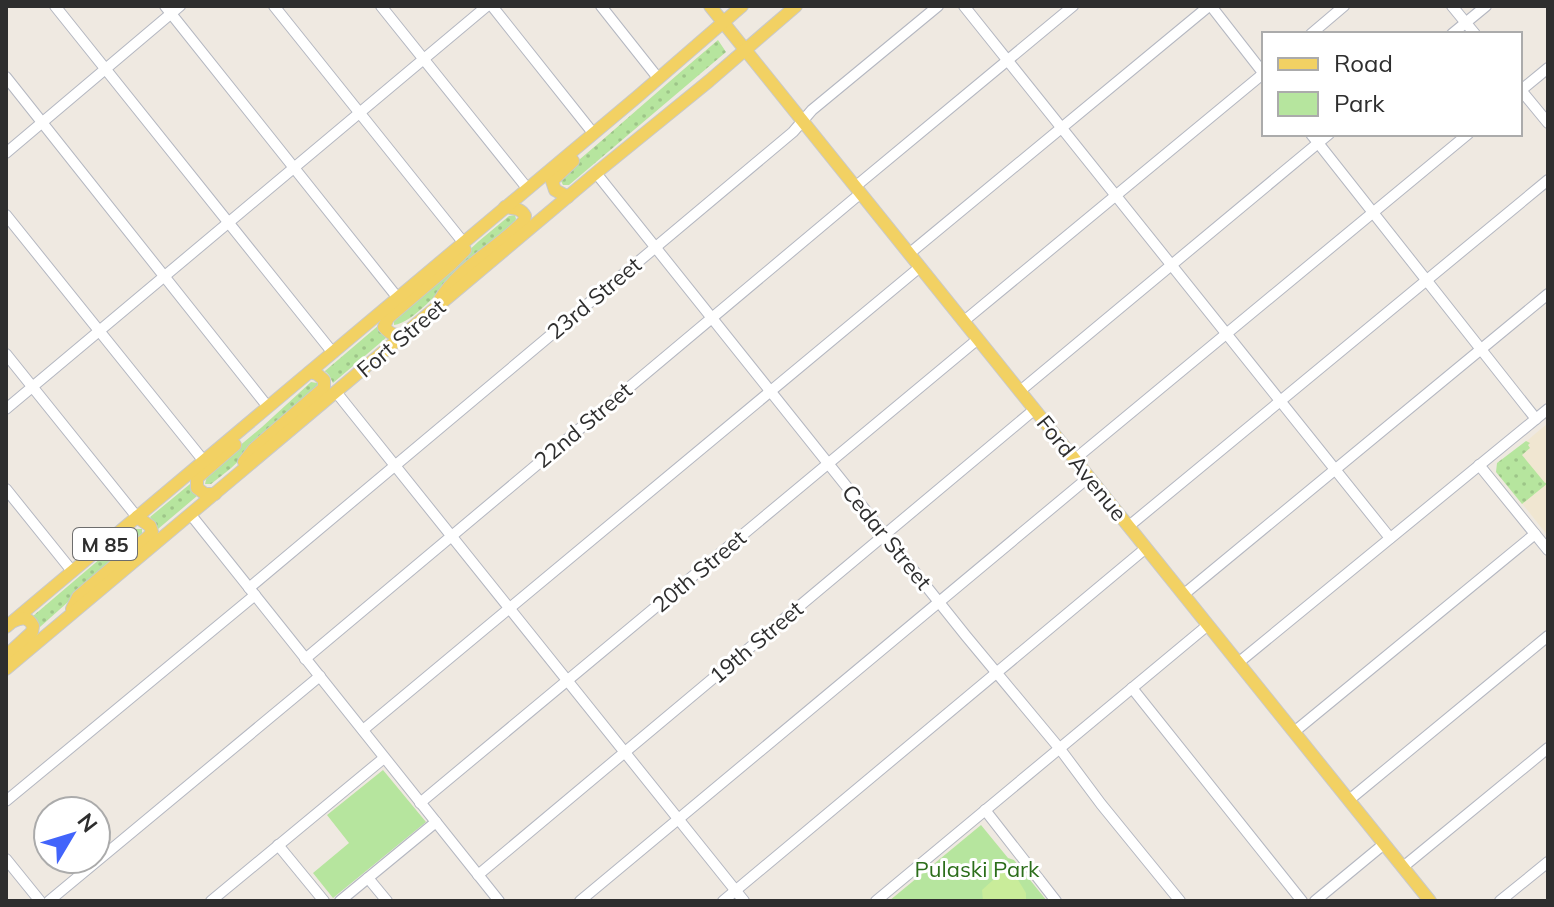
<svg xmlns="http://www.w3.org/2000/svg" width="1554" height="907" font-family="Mulish,sans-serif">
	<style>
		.education { fill: #f0e6d1 }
		.grass { fill: url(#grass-dots) }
		.park { fill: #b6e59e }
		.pitch { fill: #c9ec9a }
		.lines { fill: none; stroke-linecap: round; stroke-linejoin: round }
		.minor-casing { stroke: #b4b7c1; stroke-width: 12 }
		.major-casing { stroke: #c9c9c9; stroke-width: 14 }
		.minor { stroke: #fff; stroke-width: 10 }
		.major { stroke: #f2d163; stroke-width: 12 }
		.labels { text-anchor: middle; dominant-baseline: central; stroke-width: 6; stroke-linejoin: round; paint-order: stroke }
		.shield { fill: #fff; stroke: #6d6d6d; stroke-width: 2 }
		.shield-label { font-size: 20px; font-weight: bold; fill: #2e2e2e }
		.street-label { font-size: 22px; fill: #2e2e2e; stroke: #fff }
		.park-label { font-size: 22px; fill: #2c6e1b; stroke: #fff }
	</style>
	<defs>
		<pattern id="grass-dots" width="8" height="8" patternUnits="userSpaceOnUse" patternTransform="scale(2)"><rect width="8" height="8" fill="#b6e59e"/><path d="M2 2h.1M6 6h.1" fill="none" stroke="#9dc588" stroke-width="1.8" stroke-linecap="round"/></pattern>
	</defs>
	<rect width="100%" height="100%" fill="#efe9e1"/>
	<polygon class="education" points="1548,423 1548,536 1497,472 1497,466"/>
	<g class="grass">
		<path d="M718,40L726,52L569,185H563L561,181L566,171C617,128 667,83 718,40Z"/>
		<path d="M515,215L516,219L514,224C495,241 476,257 457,275C441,288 413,323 394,325V320L479,241L509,216Z"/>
		<polygon points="379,325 387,337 333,383 329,375 325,371"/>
		<polygon points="311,382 317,383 317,389 230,469 211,484 205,484 208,472 262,427"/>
		<polygon points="1526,441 1530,443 1528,445 1530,448 1522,455 1545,483 1548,482 1548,483 1522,504 1496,472 1497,463"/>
		<polygon points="190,484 197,496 158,529 156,525 150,517"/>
		<polygon points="135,529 142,529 142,536 40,627 33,616"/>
	</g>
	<g class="park">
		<polygon points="383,770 426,822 333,898 313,873 349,843 327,815"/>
		<polygon points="981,825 1008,858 1014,860 1047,901 889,901"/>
	</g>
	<polygon class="pitch" points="1012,870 1026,893 1026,901 983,901 982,890 1003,871"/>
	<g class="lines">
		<g class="minor-casing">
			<g id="minor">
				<polyline points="55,6 333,353"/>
				<polyline points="165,6 397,297"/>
				<polyline points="274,6 463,242"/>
				<polyline points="381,6 527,188"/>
				<polyline points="492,6 593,133"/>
				<polyline points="601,6 658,78"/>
				<polyline points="964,6 1390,538"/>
				<polyline points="1211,6 1264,74"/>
				<polyline points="1452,6 1475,34"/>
				<polyline points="1311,34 1344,6"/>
				<polyline points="1452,34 1486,6"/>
				<polyline points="6,77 268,407"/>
				<polyline points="1520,89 1548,123"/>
				<polyline points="1520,91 1548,68"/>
				<polyline points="1311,134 1536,419"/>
				<polyline points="6,153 180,6"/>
				<polyline points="596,173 966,636 1060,749 1101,804 1180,901"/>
				<polyline points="856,186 1073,6"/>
				<polyline points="6,215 203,460"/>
				<polyline points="910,253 1209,6"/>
				<polyline points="964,321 1264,73"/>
				<polyline points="6,354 137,517"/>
				<polyline points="1020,391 1329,134"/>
				<polyline points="336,392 744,901"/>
				<polyline points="6,409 487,6"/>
				<polyline points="1075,459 1468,134"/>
				<polyline points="1479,465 1548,550"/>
				<polyline points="6,489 72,571"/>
				<polyline points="191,515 499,901"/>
				<polyline points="1129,526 1548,180"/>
				<polyline points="249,588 793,132 812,110 938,6"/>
				<polyline points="1183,595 1548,294"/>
				<polyline points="305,659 861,193"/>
				<polyline points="1238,663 1548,409"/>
				<polyline points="1132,688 1302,901"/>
				<polyline points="363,730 920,267"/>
				<polyline points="1294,732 1535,534"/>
				<polyline points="1349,800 1548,636"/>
				<polyline points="6,801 255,595"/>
				<polyline points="420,803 978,339"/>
				<polyline points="985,810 1056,901"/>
				<polyline points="278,845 324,901"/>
				<polyline points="6,859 40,901"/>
				<polyline points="1403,867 1548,748"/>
				<polyline points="478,875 1035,409"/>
				<polyline points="368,878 387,901"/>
				<polyline points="49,901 320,676"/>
				<polyline points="211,901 384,758"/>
				<polyline points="340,901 436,822"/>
				<polyline points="580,901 1089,477"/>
				<polyline points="723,901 1146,548"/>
				<polyline points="876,901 1208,625"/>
				<polyline points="1315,901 1384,844"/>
				<polyline points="1500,901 1548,862"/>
			</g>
		</g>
		<g class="major-casing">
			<g id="major">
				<polyline points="710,6 1430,901"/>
				<polyline points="568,197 555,190 552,181 573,161"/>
				<path d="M439,301C459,267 497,249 524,221L525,216C521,208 513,208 505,207"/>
				<path d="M405,334C395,336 391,335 384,327L388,318L450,265L465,250"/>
				<polyline points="244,462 254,449 324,388 324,380 317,374 310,372"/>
				<polyline points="215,494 205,494 197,488 197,478 235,445"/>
				<polyline points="72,609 78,597 87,589 149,536 152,532 150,526 137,517"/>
				<polyline points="6,627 637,97 742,6"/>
				<path d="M6,656L32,632L33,626C29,617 22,617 14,621"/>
				<polyline points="6,669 596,173 709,81 796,6"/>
			</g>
		</g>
		<use href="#minor" class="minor"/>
		<use href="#major" class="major"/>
	</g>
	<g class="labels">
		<rect class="shield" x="73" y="528" width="64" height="32" rx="6"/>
		<g class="shield-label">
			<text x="105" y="544">M 85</text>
		</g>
		<g class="street-label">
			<text transform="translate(594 298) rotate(-40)">23rd Street</text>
			<text transform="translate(401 338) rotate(-40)">Fort Street</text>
			<text transform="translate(583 425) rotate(-40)">22nd Street</text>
			<text transform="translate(1082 468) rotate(51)">Ford Avenue</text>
			<text transform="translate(887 537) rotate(51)">Cedar Street</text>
			<text transform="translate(699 571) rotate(-40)">20th Street</text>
			<text transform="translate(756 642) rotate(-40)">19th Street</text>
		</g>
		<g class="park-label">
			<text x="977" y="869">Pulaski Park</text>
		</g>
	</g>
	<rect width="1554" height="907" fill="none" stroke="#2e2e2e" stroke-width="16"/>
	<rect x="1262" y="32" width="260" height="104" fill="#ffffff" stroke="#ababab" stroke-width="2"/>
	<rect x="1278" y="58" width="40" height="12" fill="#f2d163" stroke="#ababab" stroke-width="2"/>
	<text x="1334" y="72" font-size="24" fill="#2e2e2e">Road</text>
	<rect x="1278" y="92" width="40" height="24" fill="#b6e59e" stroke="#ababab" stroke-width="2"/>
	<text x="1334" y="112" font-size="24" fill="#2e2e2e">Park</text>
	<g transform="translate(72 835) rotate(52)"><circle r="38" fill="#ffffff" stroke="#ababab" stroke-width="2"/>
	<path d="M0-6L14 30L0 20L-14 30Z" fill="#4264fb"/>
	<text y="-12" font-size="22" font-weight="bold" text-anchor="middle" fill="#2e2e2e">N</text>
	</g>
</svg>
